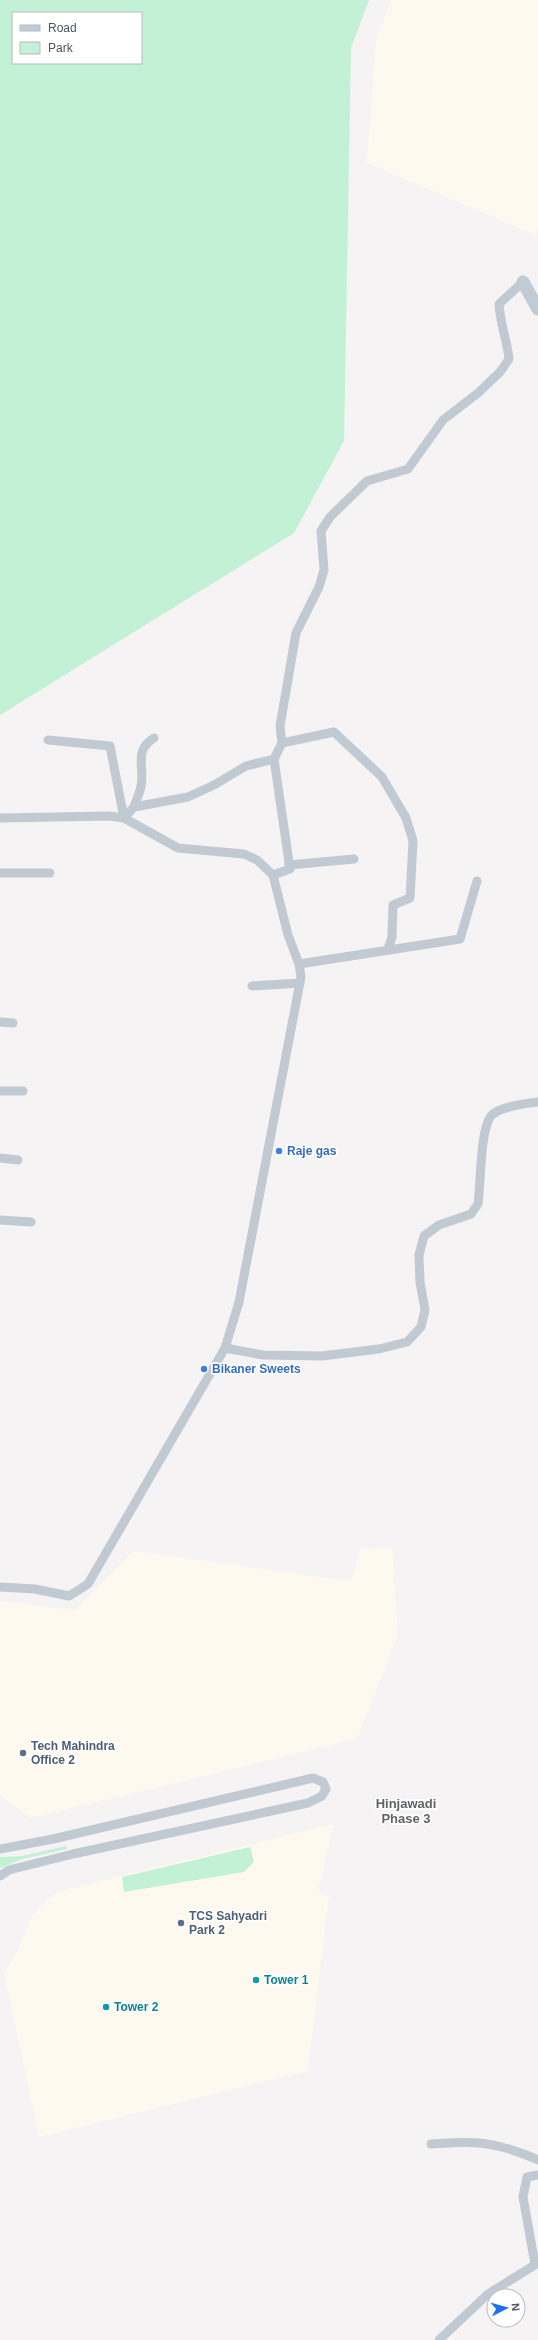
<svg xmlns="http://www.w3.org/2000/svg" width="538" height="2340" font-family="Helvetica,sans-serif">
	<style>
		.commercial { fill: #fdf9ef }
		.green { fill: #c3f1d5; fill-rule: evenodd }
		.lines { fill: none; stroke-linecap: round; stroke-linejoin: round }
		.minor { stroke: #c1cad2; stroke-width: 9 }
		.secondary { stroke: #c1cbd6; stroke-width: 13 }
		.shop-dot { fill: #3f7fe0; stroke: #fff; stroke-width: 1.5 }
		.service-dot { fill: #5c6f8a; stroke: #fff; stroke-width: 1.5 }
		.culture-dot { fill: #0f9aa8; stroke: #fff; stroke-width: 1.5 }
		.labels { text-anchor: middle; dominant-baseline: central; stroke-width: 3.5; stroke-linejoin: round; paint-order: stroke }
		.shop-label { font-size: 12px; font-weight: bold; fill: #366cbe; stroke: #fff; text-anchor: start }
		.service-label { font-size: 12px; font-weight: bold; fill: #4e5e75; stroke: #fff; text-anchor: start }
		.culture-label { font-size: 12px; font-weight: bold; fill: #0d838f; stroke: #fff; text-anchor: start }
		.neighbourhood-label { font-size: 13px; font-weight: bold; fill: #5f6368; stroke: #fff }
	</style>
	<rect width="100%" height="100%" fill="#f5f3f3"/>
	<g class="commercial">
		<polygon points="391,0 538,0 538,229 535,235 367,163 376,39"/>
		<polygon points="392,1548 398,1635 357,1739 31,1818 0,1795 0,1601 75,1610 133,1551 351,1581 361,1549"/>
		<polygon points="334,1824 318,1892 329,1895 308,2071 39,2137 4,1974 19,1948 31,1917 49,1898 60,1891"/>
	</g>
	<g class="green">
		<path d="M0,0H369L351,48L344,441L294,533L0,715ZM13,13H141V63H13Z"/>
		<polygon points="66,1846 67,1849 23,1859 0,1868 0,1857 22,1856"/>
		<polygon points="250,1847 254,1862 244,1872 124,1892 122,1877"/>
	</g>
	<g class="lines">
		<g class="minor">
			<polyline points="48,740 110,746 124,818"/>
			<polyline points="282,743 334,732 382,777 406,818 413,841 410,898 393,905 392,937 388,949"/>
			<path d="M134,807C136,800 140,793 141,786C145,766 133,751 154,738"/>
			<polyline points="0,818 109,816 124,818 178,848 244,854 257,860 273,875 288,935 299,964 301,977 239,1302 225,1348 88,1584 69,1596 35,1589 0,1587"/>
			<path d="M124,818L134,807L188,797L214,785L246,766L274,759L282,743L280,726L296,633L319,587L324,570L321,531L330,517L367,481L408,469L443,420L478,393L500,372L509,359C507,340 500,323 499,304L523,282"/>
			<polyline points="289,865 354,859"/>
			<polyline points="0,873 50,873"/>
			<polyline points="273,875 290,869 274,759"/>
			<polyline points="299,964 460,939 477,881"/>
			<polyline points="252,986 300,983"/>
			<polyline points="0,1022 13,1023"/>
			<polyline points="0,1091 23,1091"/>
			<polyline points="0,1158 18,1160"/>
			<polyline points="0,1220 31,1222"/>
			<path d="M225,1348L263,1355L322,1356L379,1349L407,1342L421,1327L425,1310L420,1282L419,1255L424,1236L439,1225L471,1214L478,1204C481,1184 480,1129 491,1116C498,1107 527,1103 538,1102"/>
			<polyline points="0,1849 53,1839 313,1778 323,1782 326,1789 322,1796 308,1803 73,1854 9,1870 0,1876"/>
			<path d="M431,2144C475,2140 497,2142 538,2160"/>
			<polyline points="535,2264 523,2197 527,2177 538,2175"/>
			<polyline points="439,2340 488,2294 538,2263"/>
		</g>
		<polyline class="secondary" points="523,282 538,309"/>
	</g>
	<g class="shop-dot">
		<circle cx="279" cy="1151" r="4"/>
		<circle cx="204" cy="1369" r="4"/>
	</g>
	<g class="service-dot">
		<circle cx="23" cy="1753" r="4"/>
		<circle cx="181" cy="1923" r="4"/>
	</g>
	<g class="culture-dot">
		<circle cx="256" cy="1980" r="4"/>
		<circle cx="106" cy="2007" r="4"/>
	</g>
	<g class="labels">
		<g class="shop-label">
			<text x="287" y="1151">Raje gas</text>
			<text x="212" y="1369">Bikaner Sweets</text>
		</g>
		<g class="service-label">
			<text x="31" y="1746">Tech Mahindra<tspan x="31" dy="14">Office 2</tspan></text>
			<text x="189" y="1916">TCS Sahyadri<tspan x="189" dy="14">Park 2</tspan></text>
		</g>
		<g class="culture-label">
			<text x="264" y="1980">Tower 1</text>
			<text x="114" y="2007">Tower 2</text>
		</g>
		<g class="neighbourhood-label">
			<text x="406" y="1803">Hinjawadi<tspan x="406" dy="15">Phase 3</tspan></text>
		</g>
	</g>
	<rect x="12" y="12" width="130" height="52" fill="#ffffff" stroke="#b7bbc0"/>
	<rect x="20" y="25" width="20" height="6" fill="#c1cbd6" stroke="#b7bbc0"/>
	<text x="48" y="32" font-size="12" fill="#4a5661">Road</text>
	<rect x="20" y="42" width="20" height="12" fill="#c3f1d5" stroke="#b7bbc0"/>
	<text x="48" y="52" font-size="12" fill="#4a5661">Park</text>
	<g transform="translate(506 2308) rotate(84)"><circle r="19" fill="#ffffff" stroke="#b7bbc0"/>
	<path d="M0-3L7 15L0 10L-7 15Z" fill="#1a73e8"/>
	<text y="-6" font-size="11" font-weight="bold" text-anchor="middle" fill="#4a5661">N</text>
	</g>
</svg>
